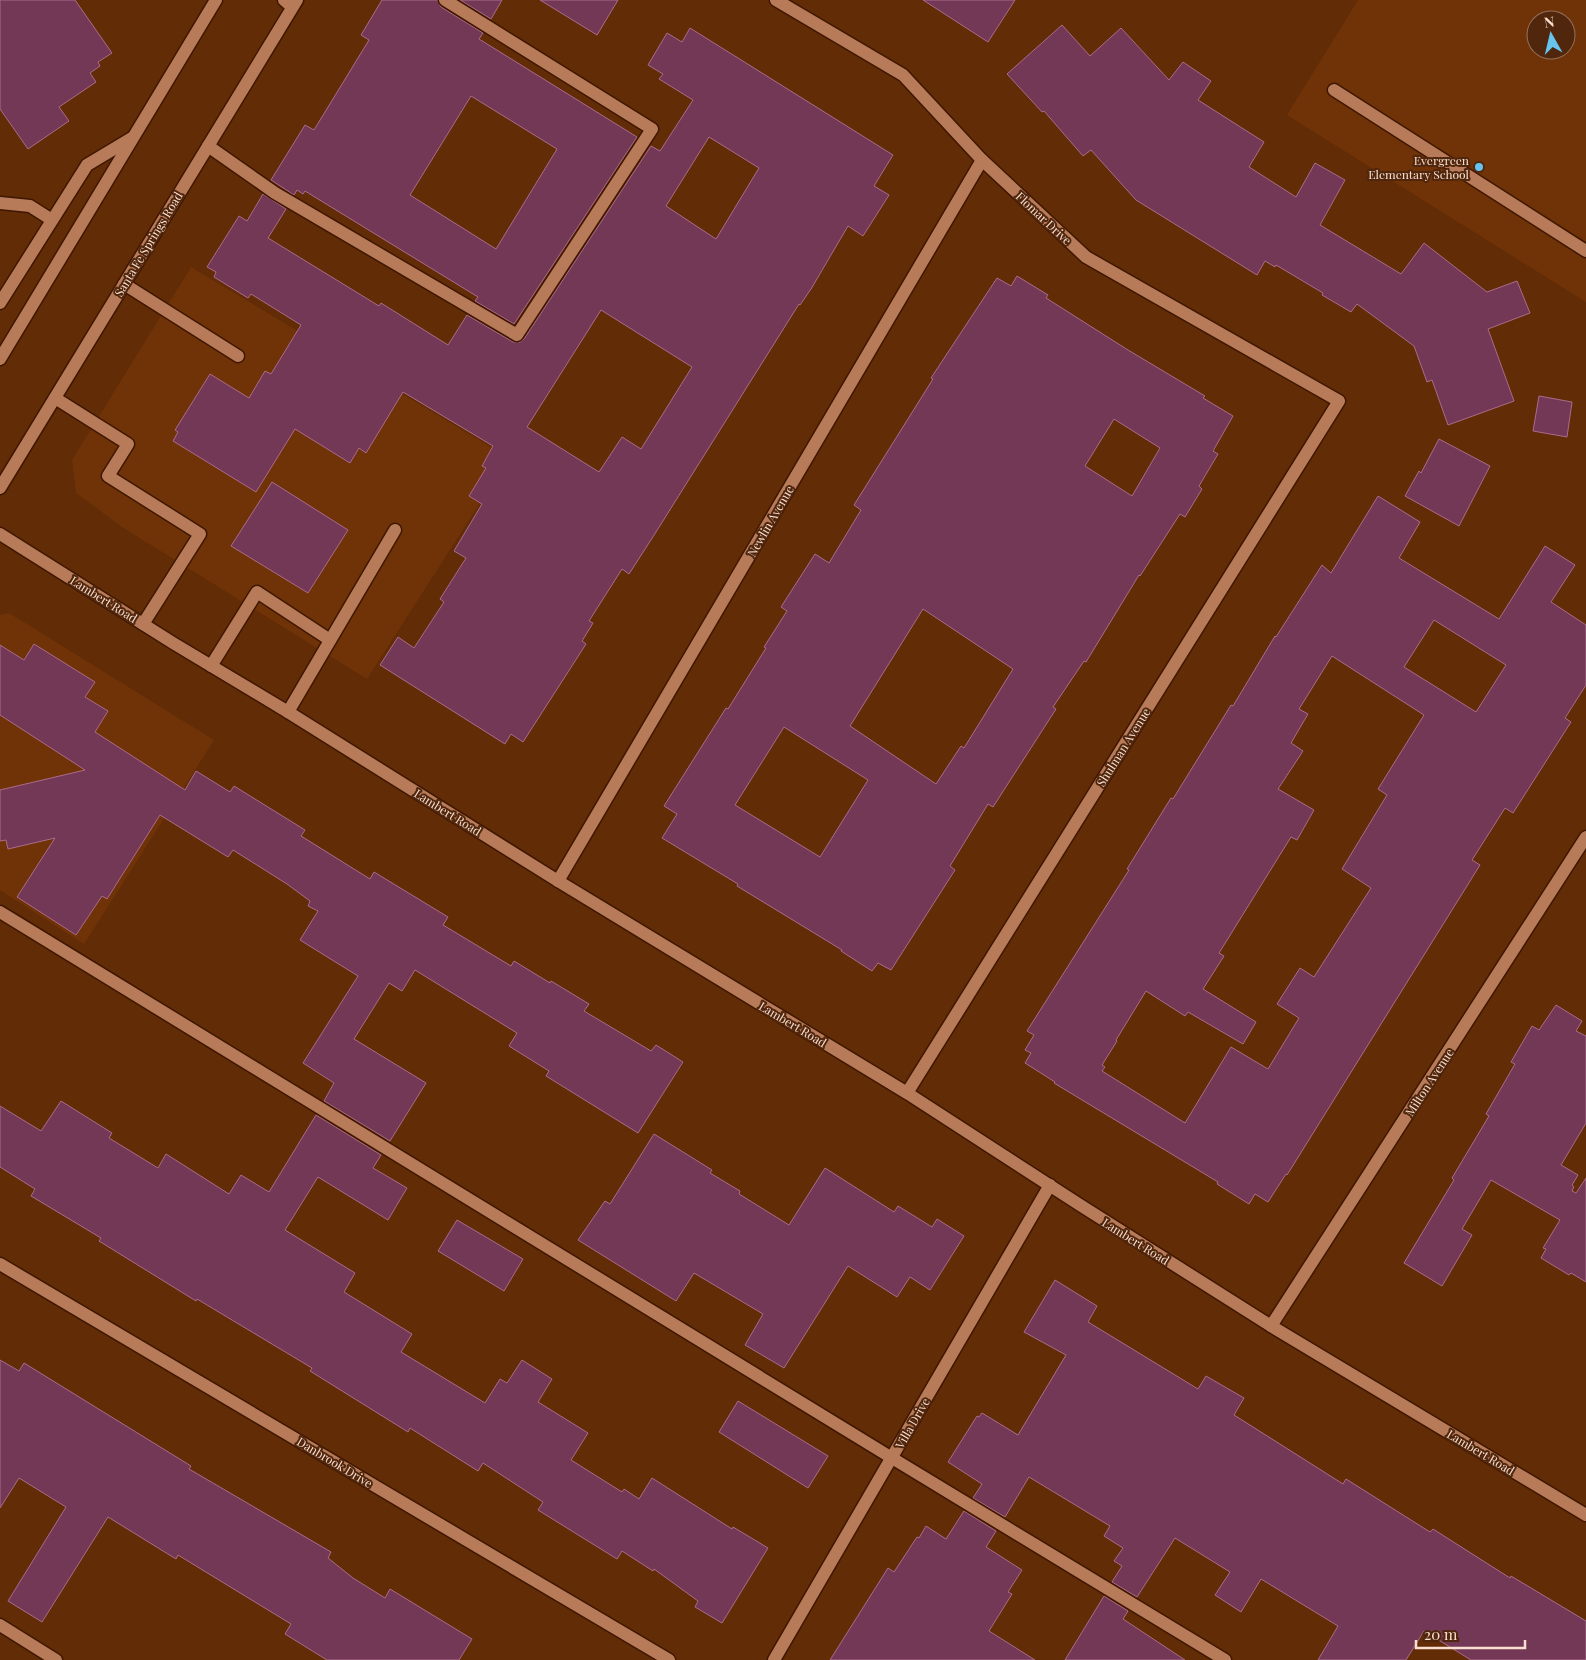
<svg xmlns="http://www.w3.org/2000/svg" width="1586" height="1660" font-family="'Playfair Display',serif">
	<style>
		.built { fill: #703307; fill-rule: evenodd }
		.building { fill: #723856; stroke: #ab6b8a; fill-rule: evenodd }
		.lines { fill: none; stroke-linecap: round; stroke-linejoin: round }
		.service-casing { stroke: #3f1700; stroke-width: 15 }
		.minor-casing { stroke: #3f1700; stroke-width: 15 }
		.secondary-casing { stroke: #3f1700; stroke-width: 15 }
		.service { stroke: #b87b59; stroke-width: 12 }
		.minor { stroke: #b87b59; stroke-width: 12 }
		.secondary { stroke: #b87b59; stroke-width: 12 }
		.poi-dot { fill: #66c4ef; stroke: #50260c; stroke-width: 2 }
		.labels { text-anchor: middle; dominant-baseline: central; stroke-width: 4; stroke-linejoin: round; paint-order: stroke }
		.poi-label { font-size: 12px; fill: #fadfd0; stroke: #50260c; text-anchor: end }
		.street-label { font-size: 12px; fill: #fadfd0; stroke: #50260c }
	</style>
	<rect width="100%" height="100%" fill="#622c06"/>
	<g class="built">
		<path d="M1358,0H1586V302L1287,115ZM1536,20H1566V50H1536Z"/>
		<polygon points="191,267 509,458 367,679 122,527 76,493 72,460"/>
		<polygon points="9,613 214,740 84,944 0,890 0,615"/>
	</g>
	<g class="building">
		<polygon points="0,0 75,0 112,53 98,62 100,66 90,73 96,82 59,107 69,121 28,149 0,109"/>
		<path d="M382,0H437L441,7L483,33L479,39L637,137L514,324L475,301L478,297L305,191L303,194L297,190L294,195L271,180L305,125L314,130L369,40L361,35ZM471,96L557,149L496,249L410,195Z"/>
		<polygon points="460,0 502,0 491,19"/>
		<polygon points="540,0 618,0 597,35"/>
		<polygon points="923,0 1015,0 988,42"/>
		<polygon points="1062,25 1090,56 1121,28 1169,80 1183,62 1211,81 1198,100 1264,142 1249,167 1296,197 1315,163 1345,180 1320,225 1401,274 1424,243 1487,292 1517,281 1530,313 1488,329 1514,401 1448,425 1432,380 1427,382 1414,346 1357,304 1351,312 1322,295 1323,293 1276,265 1275,267 1265,261 1257,275 1136,200 1091,150 1083,156 1044,111 1042,112 1007,74"/>
		<path d="M690,28L893,155L874,186L889,195L863,236L848,226L811,289L800,305L799,304L656,532L629,574L622,569L589,621L593,623L582,641L586,644L523,742L511,734L505,744L380,665L398,637L414,648L444,602L440,599L466,558L454,551L482,504L469,496L486,468L482,466L493,446L403,392L366,453L359,448L350,463L295,429L256,492L173,441L178,432L175,430L210,374L249,398L265,371L271,374L301,325L251,294L248,298L214,277L216,272L207,267L239,216L247,221L263,194L286,209L268,238L379,306L381,303L448,345L467,315L513,342H520L524,339L651,146L660,151L693,100L659,79L663,74L648,65L667,33L682,42ZM709,137L759,168L716,239L666,206ZM601,310L692,367L641,449L622,437L599,472L527,427Z"/>
		<path d="M1017,276L1048,295L1046,298L1128,350L1205,396L1203,398L1233,416L1213,451L1218,454L1199,486L1202,489L1185,517L1180,514L1140,576L1139,575L1086,662L1084,661L1053,707L1056,709L993,807L988,804L950,866L955,870L891,970L878,963L872,971L841,951L842,950L737,886L738,884L662,838L677,814L664,806L726,708L728,709L766,648L764,647L787,611L781,607L815,554L829,563L861,510L854,505L933,379L931,378L997,278L1011,286ZM1114,419L1160,448L1132,496L1085,466ZM923,609L1013,669L964,748L961,746L936,784L850,726ZM784,727L868,780L820,857L735,805Z"/>
		<polygon points="1539,396 1572,402 1567,437 1533,431"/>
		<polygon points="1439,439 1490,466 1459,526 1405,496 1419,471 1421,473"/>
		<polygon points="272,482 348,530 308,593 231,546"/>
		<path d="M1378,496L1420,522L1399,558L1499,619L1545,546L1575,565L1551,602L1586,625V685L1565,718L1571,722L1513,813L1505,808L1472,860L1480,865L1287,1175L1286,1174L1268,1202L1255,1194L1249,1204L1217,1184L1218,1182L1054,1083L1055,1082L1025,1063L1031,1053L1025,1050L1034,1035L1027,1031L1129,870L1127,869L1171,798L1173,799L1231,705L1233,706L1275,636L1276,637L1322,565L1331,573ZM1434,620L1506,665L1476,712L1404,667ZM1332,656L1424,715L1378,789L1387,795L1342,869L1371,888L1314,977L1300,968L1277,1004L1299,1018L1268,1069L1231,1047L1185,1123L1102,1071L1105,1067L1102,1065L1117,1041L1116,1040L1146,991L1185,1016L1188,1012L1243,1044L1256,1022L1203,989L1224,956L1219,953L1291,837L1297,840L1314,810L1278,789L1303,751L1291,743L1308,714L1299,709Z"/>
		<polygon points="34,644 95,682 85,697 108,711 95,732 185,790 196,771 230,792 234,786 305,830 301,836 370,879 374,872 448,917 443,925 511,966 514,961 550,983 551,981 589,1004 584,1011 651,1051 656,1045 683,1062 638,1133 546,1076 549,1071 509,1046 517,1033 415,970 402,991 389,983 354,1039 426,1083 390,1141 324,1101 334,1083 303,1063 358,976 300,940 318,911 308,906 310,901 287,884 233,850 228,857 160,815 107,899 102,896 76,935 17,897 55,838 8,849 6,840 0,841 0,790 85,770 0,715 0,645 24,660"/>
		<polygon points="1556,1005 1582,1021 1576,1031 1586,1036 1586,1123 1561,1165 1578,1175 1572,1185 1574,1187 1572,1191 1576,1193 1586,1178 1586,1282 1571,1273 1569,1275 1541,1258 1546,1249 1543,1248 1560,1220 1491,1180 1462,1229 1472,1235 1442,1286 1404,1263 1454,1180 1452,1178 1489,1116 1486,1114 1515,1064 1511,1062 1532,1026 1539,1030"/>
		<polygon points="61,1101 112,1133 109,1138 158,1168 166,1154 229,1194 241,1175 269,1192 316,1115 381,1155 373,1168 407,1188 388,1220 318,1177 285,1230 355,1273 344,1292 412,1334 401,1352 485,1403 500,1379 507,1383 522,1360 552,1379 538,1402 588,1433 571,1460 622,1492 624,1489 639,1499 652,1478 732,1529 733,1527 768,1548 722,1623 695,1607 698,1601 654,1569 653,1571 622,1551 617,1559 538,1510 543,1502 483,1463 478,1471 410,1428 408,1432 310,1371 312,1368 197,1299 196,1301 99,1241 101,1238 31,1196 35,1189 0,1167 0,1106 41,1131"/>
		<polygon points="654,1134 712,1170 710,1173 740,1191 739,1194 789,1225 825,1168 894,1212 898,1206 932,1227 937,1219 964,1236 930,1290 910,1277 897,1297 848,1266 784,1368 745,1345 763,1314 694,1273 676,1301 578,1240 605,1201 610,1204"/>
		<polygon points="457,1220 523,1259 504,1291 438,1251"/>
		<polygon points="1055,1280 1097,1306 1088,1322 1198,1389 1206,1376 1244,1398 1234,1415 1343,1484 1346,1479 1430,1532 1433,1529 1510,1578 1511,1576 1586,1621 1586,1660 1471,1660 1424,1631 1406,1660 1318,1660 1338,1626 1261,1579 1241,1612 1215,1595 1230,1572 1175,1538 1137,1597 1112,1582 1122,1566 1114,1561 1123,1548 1104,1536 1110,1526 1029,1477 1005,1517 973,1498 982,1484 948,1462 977,1416 979,1417 982,1413 1018,1435 1066,1355 1024,1332"/>
		<polygon points="0,1360 19,1371 24,1363 191,1466 189,1469 331,1552 328,1558 353,1578 385,1598 390,1589 472,1639 459,1660 327,1660 285,1634 291,1624 178,1555 176,1559 108,1517 42,1622 8,1601 66,1507 19,1478 0,1508"/>
		<polygon points="738,1401 828,1456 808,1488 719,1432"/>
		<polygon points="964,1511 996,1531 986,1547 1022,1570 1008,1592 1012,1594 989,1631 1035,1660 830,1660 888,1568 894,1572 917,1537 919,1538 926,1526 946,1539"/>
		<polygon points="1104,1596 1128,1611 1123,1619 1185,1660 1065,1660"/>
	</g>
	<g class="lines">
		<g class="service-casing">
			<g id="service">
				<polyline points="208,146 275,193 517,335 652,129 445,0"/>
				<polyline points="0,203 30,206 52,220"/>
				<polyline points="124,284 238,356"/>
				<polyline points="55,398 128,444 108,476 200,534 143,624"/>
				<polyline points="211,666 257,592 330,640"/>
				<polyline points="288,712 395,530"/>
				<polyline points="0,912 892,1458 1225,1660"/>
				<polyline points="0,1625 56,1660"/>
			</g>
		</g>
		<g class="minor-casing">
			<g id="minor">
				<polyline points="284,0 292,7"/>
				<polyline points="776,0 903,75 982,160 1086,257 1339,401 907,1093"/>
				<polyline points="1334,90 1586,251"/>
				<polyline points="558,881 982,160"/>
				<polyline points="0,1264 669,1660"/>
				<polyline points="1271,1326 1586,837"/>
				<polyline points="774,1660 1050,1185"/>
			</g>
		</g>
		<g class="secondary-casing">
			<g id="secondary">
				<polyline points="0,303 87,165 132,138"/>
				<polyline points="0,359 216,0"/>
				<polyline points="0,488 297,0"/>
				<polyline points="0,534 173,643 288,712 558,881 907,1093 1080,1205 1271,1326 1586,1515"/>
			</g>
		</g>
		<use href="#service" class="service"/>
		<use href="#minor" class="minor"/>
		<use href="#secondary" class="secondary"/>
	</g>
	<circle class="poi-dot" cx="1479" cy="167" r="5"/>
	<g class="labels">
		<g class="poi-label">
			<text x="1469" y="160">Evergreen<tspan x="1469" dy="14">Elementary School</tspan></text>
		</g>
		<g class="street-label">
			<text transform="translate(1044 218) rotate(43)">Flomar Drive</text>
			<text transform="translate(148 244) rotate(-59)">Santa Fe Springs Road</text>
			<text transform="translate(770 521) rotate(-60)">Newlin Avenue</text>
			<text transform="translate(104 599) rotate(32)">Lambert Road</text>
			<text transform="translate(1123 747) rotate(-58)">Shulman Avenue</text>
			<text transform="translate(448 812) rotate(32)">Lambert Road</text>
			<text transform="translate(793 1024) rotate(31)">Lambert Road</text>
			<text transform="translate(1429 1082) rotate(-57)">Milton Avenue</text>
			<text transform="translate(1136 1241) rotate(32)">Lambert Road</text>
			<text transform="translate(912 1423) rotate(-60)">Villa Drive</text>
			<text transform="translate(1481 1452) rotate(31)">Lambert Road</text>
			<text transform="translate(335 1462) rotate(31)">Danbrook Drive</text>
		</g>
	</g>
	<g transform="translate(1551 35) rotate(352)"><circle r="24" fill="#50260c" stroke="#94705a"/>
	<path d="M0-4L9 19L0 12L-9 19Z" fill="#66c4ef"/>
	<text y="-8" font-size="14" font-weight="bold" text-anchor="middle" fill="#fadfd0">N</text>
	</g>
	<path d="M1416 1640v8h109v-8" fill="none" stroke="#fadfd0" stroke-width="2.5"/>
	<text x="1424" y="1640" font-size="15" fill="#fadfd0" stroke="#50260c" stroke-width="4" paint-order="stroke">20 m</text>
</svg>
